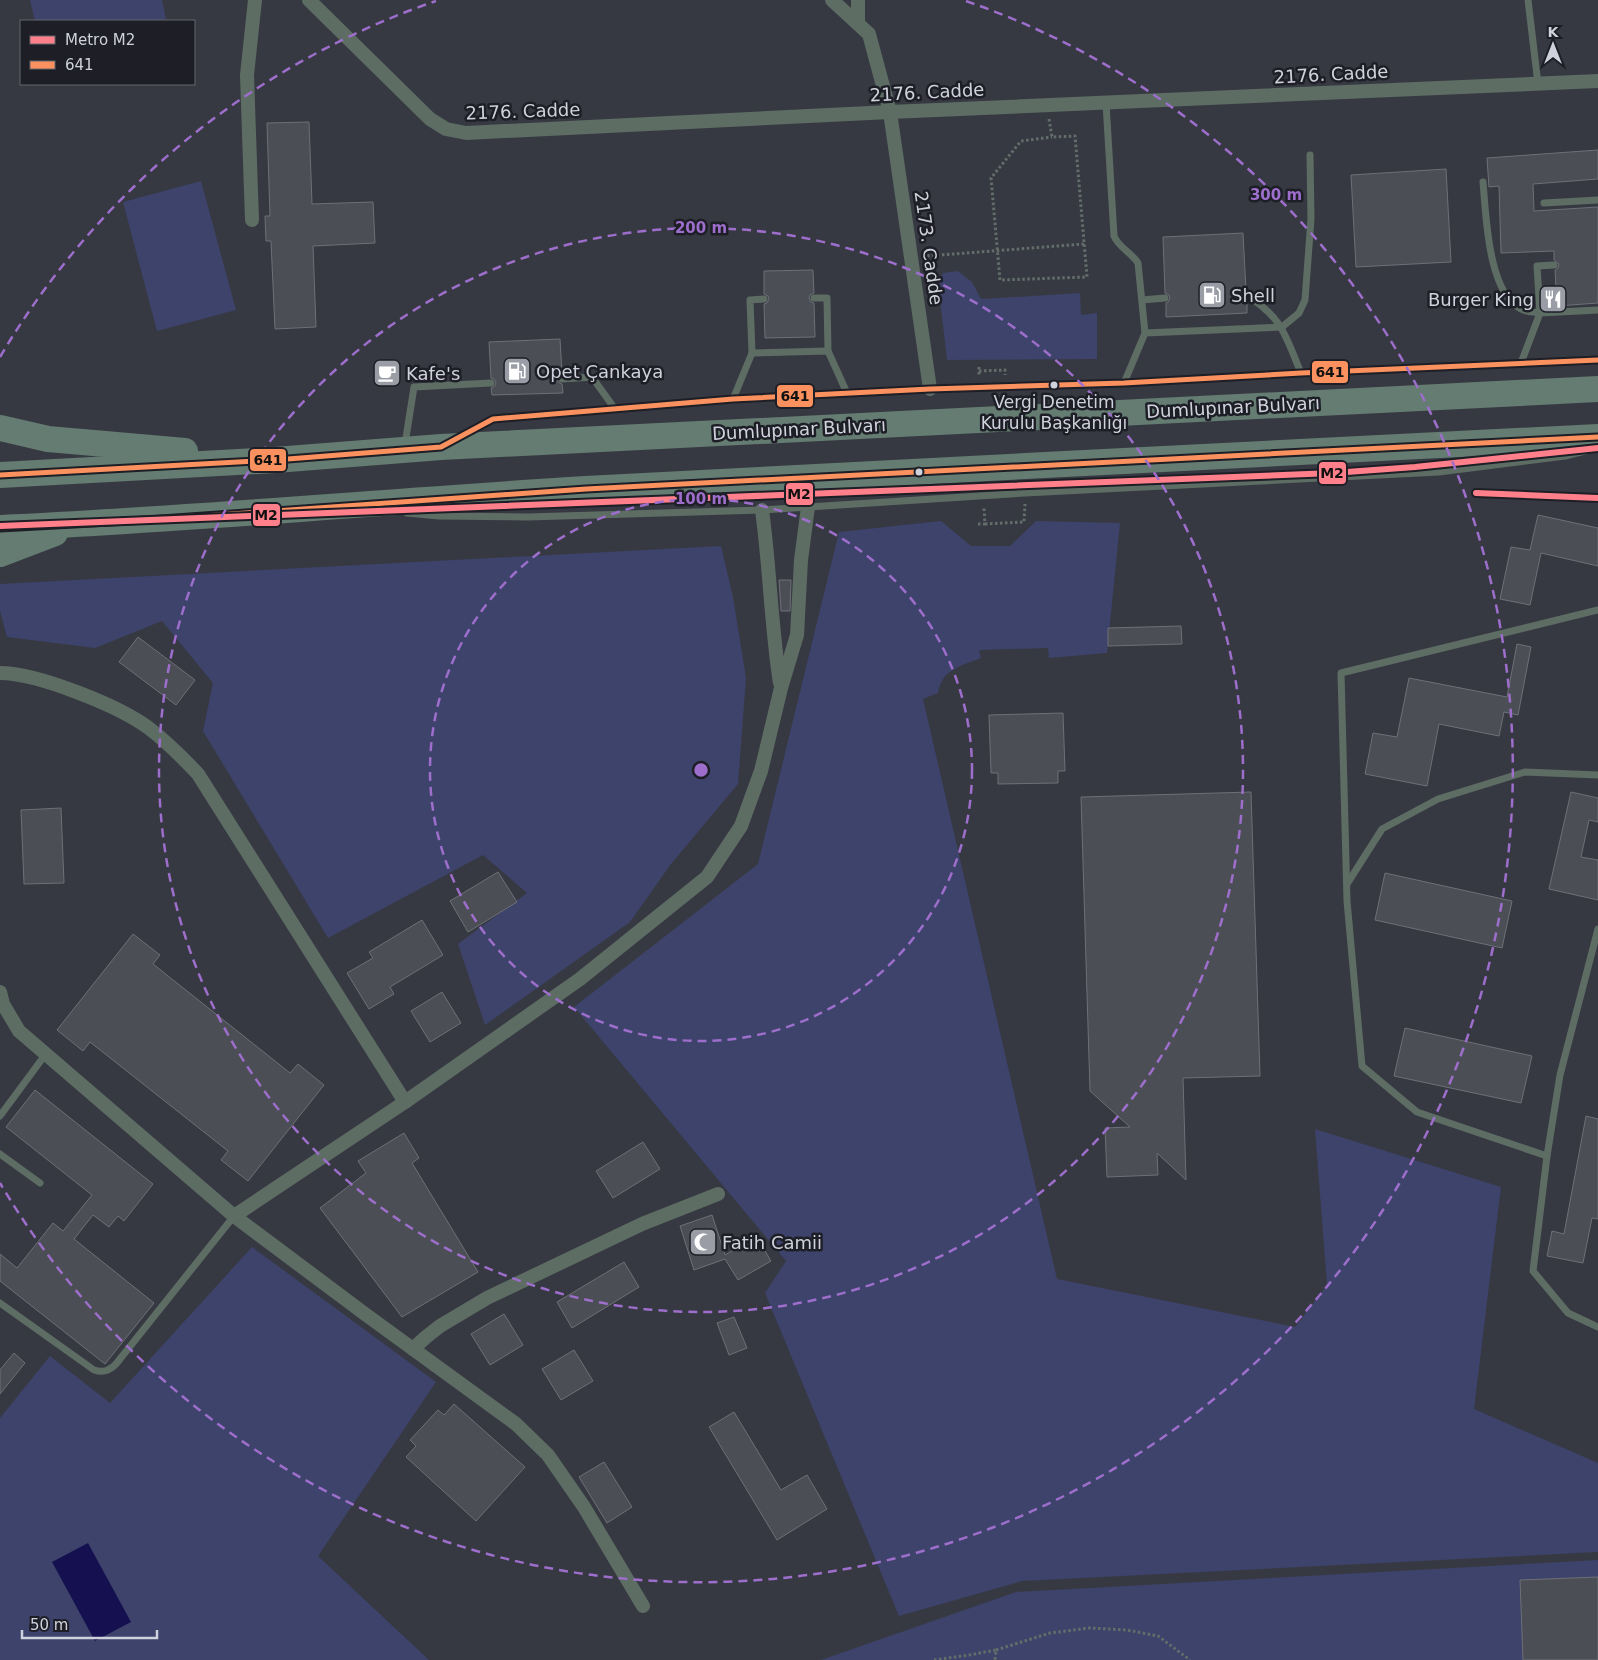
<svg xmlns="http://www.w3.org/2000/svg" width="1598" height="1660" font-family="'DejaVu Sans',sans-serif">
	<style>
		.green { fill: #3d436a }
		.water { fill: #151050 }
		.building { fill: #4c4e55; stroke: #6e7078 }
		.lines { fill: none; stroke-linecap: round; stroke-linejoin: round }
		.path { stroke: #636e6a; stroke-width: 3; stroke-dasharray: 2.5 2.5; stroke-linecap: butt }
		.lane { stroke: #5d6d64; stroke-width: 7 }
		.street { stroke: #5d6d64; stroke-width: 14 }
		.highway { stroke: #647c71; stroke-width: 26 }
		.bus-1-casing { stroke: #1d1e26; stroke-width: 9 }
		.bus-1 { stroke: #fa915f; stroke-width: 5 }
		.metro-1-casing { stroke: #1d1e26; stroke-width: 10 }
		.metro-1 { stroke: #ff808a; stroke-width: 6 }
		.ring { fill: none; stroke: #9d6ecb; stroke-width: 2.5; stroke-dasharray: 9 6 }
		.bus-dot { fill: #cfd2dc; stroke: #1d1e26; stroke-width: 2 }
		.labels { text-anchor: middle; dominant-baseline: central; stroke-width: 5; stroke-linejoin: round; paint-order: stroke }
		.bus-label { font-size: 17px; fill: #cfd2dc; stroke: #1d1e26 }
		.street-label { font-size: 18px; fill: #cfd2dc; stroke: #1d1e26 }
		.poi-label { font-size: 18px; fill: #cfd2dc; stroke: #1d1e26; text-anchor: start }
		.centre { fill: #9d6ecb; stroke: #1d1e26; stroke-width: 2.5 }
		.ring-label { font-size: 15px; text-anchor: middle; font-weight: bold; fill: #9d6ecb; stroke: #1d1e26; stroke-width: 5; stroke-linejoin: round; paint-order: stroke }
		.line-badge { stroke: #1d1e26; stroke-width: 2 }
		.pale-badge-label { font-size: 14px; text-anchor: middle; font-weight: bold; fill: #111 }
	</style>
	<rect width="100%" height="100%" fill="#373942"/>
	<g class="green">
		<polygon points="30,0 162,0 166,19 156,21 35,21"/>
		<polygon points="201,181 236,310 157,331 123,202"/>
		<polygon points="958,271 972,282 981,299 1080,293 1081,315 1097,313 1097,359 947,360 938,282 943,273"/>
		<path d="M941,521L971,546H1010L1036,521L1120,523L1107,653L1049,658L1048,648L979,650L981,658C961,666 942,669 938,693L923,699L1057,1279L1295,1327L1327,1285L1315,1129L1501,1187L1474,1409L1598,1463V1552L1022,1581L899,1616L765,1293L786,1261L574,1007L758,864L839,532Z"/>
		<polygon points="721,546 733,597 746,678 738,784 671,864 630,922 485,1025 458,944 527,893 483,855 328,938 203,731 213,683 162,621 95,648 7,637 0,611 0,584"/>
		<polygon points="252,1247 436,1382 318,1556 429,1660 0,1660 0,1418 50,1356 110,1403"/>
		<polygon points="1598,1560 1598,1660 821,1660 1016,1592"/>
	</g>
	<polygon class="water" points="88,1543 131,1622 95,1641 52,1562"/>
	<g class="building">
		<polygon points="309,122 312,204 373,202 375,243 313,246 316,327 275,329 271,241 266,241 265,216 270,216 267,123"/>
		<polygon points="1598,150 1598,179 1533,184 1534,211 1598,207 1598,303 1557,306 1555,270 1558,268 1559,264 1554,260 1554,251 1501,253 1499,186 1489,187 1487,158"/>
		<polygon points="1446,169 1451,262 1356,267 1351,175"/>
		<polygon points="1243,233 1246,290 1242,292 1241,295 1247,302 1247,313 1166,317 1166,303 1168,302 1170,298 1169,295 1165,293 1163,237"/>
		<polygon points="813,270 814,293 810,295 809,298 811,302 814,303 815,337 765,338 764,304 767,303 769,299 768,296 764,294 764,271"/>
		<polygon points="560,339 562,374 559,375 557,379 558,382 562,384 563,393 492,395 491,388 495,386 496,382 494,379 491,378 489,342"/>
		<polygon points="1538,515 1598,528 1598,566 1541,553 1530,605 1500,599 1511,547 1530,550"/>
		<polygon points="779,580 791,580 790,611 781,611"/>
		<polygon points="1181,626 1182,644 1108,646 1108,628"/>
		<polygon points="138,637 195,680 176,705 119,662"/>
		<polygon points="1517,644 1531,647 1518,715 1504,712 1499,736 1439,724 1427,786 1365,774 1373,733 1397,737 1409,678 1507,697"/>
		<polygon points="1063,713 1065,771 1058,771 1058,783 998,784 998,773 991,773 989,715"/>
		<polygon points="1251,792 1260,1076 1183,1078 1186,1180 1157,1153 1158,1175 1107,1177 1105,1128 1130,1127 1090,1091 1081,797"/>
		<polygon points="1571,792 1598,798 1598,822 1589,820 1581,857 1598,860 1598,900 1549,889"/>
		<polygon points="61,808 64,883 24,884 21,810"/>
		<polygon points="498,872 517,902 468,932 450,901"/>
		<polygon points="1385,873 1512,901 1502,948 1375,920"/>
		<polygon points="422,920 443,955 390,987 394,994 369,1009 347,973 373,958 369,952"/>
		<polygon points="133,934 160,955 153,964 290,1073 298,1064 324,1085 248,1181 221,1160 228,1151 90,1042 83,1051 57,1030"/>
		<polygon points="442,992 461,1023 430,1042 411,1011"/>
		<polygon points="1405,1028 1532,1056 1521,1103 1394,1076"/>
		<polygon points="35,1090 153,1184 124,1221 118,1216 109,1227 93,1215 74,1239 154,1303 105,1364 0,1281 0,1254 17,1268 53,1223 63,1231 92,1195 6,1127"/>
		<polygon points="1586,1116 1598,1119 1598,1219 1592,1218 1583,1263 1547,1256 1552,1231 1564,1234"/>
		<polygon points="404,1133 419,1158 412,1163 478,1272 402,1317 320,1208 366,1173 358,1161"/>
		<polygon points="643,1142 660,1169 613,1198 596,1171"/>
		<polygon points="712,1215 725,1255 756,1236 771,1261 738,1280 725,1259 694,1270 680,1226"/>
		<polygon points="624,1262 639,1287 572,1328 557,1302"/>
		<polygon points="504,1314 523,1345 490,1365 471,1334"/>
		<polygon points="734,1317 747,1348 729,1355 717,1323"/>
		<polygon points="574,1350 593,1381 561,1400 542,1369"/>
		<polygon points="14,1353 25,1363 0,1394 0,1370"/>
		<polygon points="454,1404 525,1467 476,1521 406,1457 416,1446 410,1440 438,1410 444,1415"/>
		<polygon points="734,1412 781,1490 807,1475 827,1509 777,1540 709,1427"/>
		<polygon points="604,1462 632,1507 607,1523 579,1477"/>
		<polygon points="1598,1577 1598,1660 1523,1660 1520,1580"/>
	</g>
	<g class="lines">
		<g class="path">
			<polyline points="1049,119 1052,137 1075,136 1087,277 1000,280 991,178 1021,141 1052,137"/>
			<polyline points="927,256 1084,244"/>
			<polyline points="979,367 979,377"/>
			<polyline points="979,371 1005,370 1005,375"/>
			<polyline points="978,524 985,524 984,508"/>
			<polyline points="985,524 1024,522 1025,504"/>
			<polyline points="996,1650 1050,1633 1090,1628 1127,1630 1158,1636 1190,1660"/>
			<polyline points="934,1660 969,1655 996,1650 995,1660"/>
		</g>
		<g class="lane">
			<polyline points="1528,0 1538,84"/>
			<path d="M1106,103L1114,236C1119,248 1131,252 1138,263L1145,333L1124,383"/>
			<path d="M1483,182C1486,215 1488,293 1521,309C1526,312 1534,312 1540,313L1537,266L1554,265"/>
			<polyline points="1544,203 1598,200"/>
			<path d="M1246,295C1283,318 1285,335 1301,373"/>
			<polyline points="814,298 827,298 828,351"/>
			<polyline points="1142,300 1165,298"/>
			<polyline points="1145,333 1282,327 1299,313 1305,300 1311,219 1310,155"/>
			<polyline points="752,353 750,300 764,299"/>
			<polyline points="1521,363 1540,313 1598,310"/>
			<polyline points="562,379 592,377 615,409"/>
			<polyline points="733,399 752,353 828,351 847,393"/>
			<polyline points="460,437 493,419 733,399 930,389 1124,383 1301,373 1598,360"/>
			<polyline points="405,444 414,387 491,383"/>
			<polyline points="407,513 439,516 528,517 762,510 1025,493 1439,472 1565,456 1593,449"/>
			<polyline points="1347,884 1382,829 1438,799 1525,772 1598,775"/>
			<polyline points="1598,929 1560,1075 1547,1156 1533,1271 1568,1313 1598,1327"/>
			<polyline points="0,1116 45,1055"/>
			<polyline points="0,1154 40,1183"/>
			<polyline points="1547,1156 1417,1112 1362,1066 1347,901 1341,673 1598,610"/>
			<path d="M0,1303L94,1370C103,1373 109,1371 116,1364L234,1216"/>
		</g>
		<g class="street">
			<polyline points="309,0 430,119 446,129 466,133 890,112 1598,81"/>
			<polyline points="832,0 869,34 890,112 930,389"/>
			<polyline points="858,0 858,24"/>
			<polyline points="252,220 247,75 255,0"/>
			<path d="M762,510C770,568 771,626 780,683"/>
			<path d="M0,673C37,673 120,706 150,729C168,743 183,758 198,774L405,1102"/>
			<polyline points="0,992 3,1004 19,1031 234,1216 365,1314 516,1424 548,1455 584,1507 643,1606"/>
			<polyline points="234,1216 405,1102 580,979 707,877 741,826 761,771 781,688 797,635 801,560 808,507"/>
			<polyline points="413,1349 426,1337 440,1326 487,1298 642,1224 718,1194"/>
		</g>
		<g class="highway">
			<polyline points="0,428 48,439 185,451"/>
			<polyline points="0,475 275,460 441,447 1598,389"/>
			<path d="M0,528C196,519 390,501 586,489C923,469 1261,456 1598,437"/>
			<polyline points="0,554 55,533"/>
		</g>
		<g class="bus-1-casing">
			<g id="bus-1">
				<polyline points="0,475 275,460 441,447 493,419 733,399 930,389 1124,383 1301,373 1598,360"/>
				<polyline points="0,528 147,520 586,489 1598,437"/>
			</g>
		</g>
		<use href="#bus-1" class="bus-1"/>
		<g class="metro-1-casing">
			<g id="metro-1">
				<polyline points="1476,493 1598,498"/>
				<polyline points="0,526 1333,473 1415,467 1598,448"/>
			</g>
		</g>
		<use href="#metro-1" class="metro-1"/>
	</g>
	<g class="ring">
		<circle cx="701" cy="770" r="271"/>
		<circle cx="701" cy="770" r="542"/>
		<path d="M0 357A813 813 0 0 1 436 1M966 1A813 813 0 1 1 0 1183"/>
	</g>
	<defs>
		<g id="fuel-square" transform="scale(1.4375)"><rect x="-9" y="-9" width="18" height="18" rx="4" fill="#9a9ca6" stroke="#1d1e26"/><path d="M-5.5-6h7V0h2V4h1.3V-2.5L3-4.5l.8-.8L6-3V5H2.5V1h-1V6h-7ZM-4.2-4.7v3.2H.2V-4.7Z" fill="#fff"/></g>
		<g id="restaurant-square" transform="scale(1.4375)"><rect x="-9" y="-9" width="18" height="18" rx="4" fill="#9a9ca6" stroke="#1d1e26"/><path d="M-5-6h1v4h1v-4h1v4h1v-4h1v5L-1.5 .5V6h-2V.5L-5-1ZM5-6V6H3V1.5H1.5Q1.5-4 5-6Z" fill="#fff"/></g>
		<g id="cafe-square" transform="scale(1.4375)"><rect x="-9" y="-9" width="18" height="18" rx="4" fill="#9a9ca6" stroke="#1d1e26"/><path d="M-5.5-4.5H6V0H3Q3 3.5 0 3.5H-2.5Q-5.5 3.5-5.5 0ZM3-3.2v2h1.7v-2ZM-6 4.5H4V6H-6Z" fill="#fff"/></g>
		<g id="mosque-square" transform="scale(1.4375)"><rect x="-9" y="-9" width="18" height="18" rx="4" fill="#9a9ca6" stroke="#1d1e26"/><path d="M3.5-4.9A6 6 0 1 0 3.5 4.9A5 5 0 1 1 3.5-4.9Z" fill="#fff"/></g>
	</defs>
	<g fill-rule="evenodd">
		<use href="#fuel-square" x="1212" y="295"/>
		<use href="#restaurant-square" x="1553" y="299"/>
		<use href="#fuel-square" x="517" y="371"/>
		<use href="#cafe-square" x="387" y="373"/>
		<use href="#mosque-square" x="703" y="1242"/>
	</g>
	<g class="bus-dot">
		<circle cx="1054" cy="385" r="4.5"/>
		<circle cx="919" cy="472" r="4.5"/>
	</g>
	<g class="labels">
		<g class="bus-label">
			<text x="1054" y="402">Vergi Denetim<tspan x="1054" dy="21">Kurulu Başkanlığı</tspan></text>
		</g>
		<g class="street-label">
			<text transform="translate(1331 74) rotate(-3)">2176. Cadde</text>
			<text transform="translate(927 92) rotate(-3)">2176. Cadde</text>
			<text transform="translate(523 111) rotate(-2)">2176. Cadde</text>
			<text transform="translate(929 248) rotate(82)">2173. Cadde</text>
			<text transform="translate(1233 407) rotate(-3)">Dumlupınar Bulvarı</text>
			<text transform="translate(799 429) rotate(-3)">Dumlupınar Bulvarı</text>
		</g>
		<g class="poi-label">
			<text x="1231" y="295">Shell</text>
			<text x="1534" y="299" text-anchor="end">Burger King</text>
			<text x="536" y="371">Opet Çankaya</text>
			<text x="406" y="373">Kafe's</text>
			<text x="722" y="1242">Fatih Camii</text>
		</g>
	</g>
	<circle cx="701" cy="770" r="8" class="centre"/>
	<g class="ring-label">
		<text x="1276" y="200">300 m</text>
		<text x="701" y="233">200 m</text>
		<text x="701" y="504">100 m</text>
	</g>
	<g class="line-badge">
		<rect x="1311" y="360" width="38" height="24" rx="5" fill="#fa915f"/>
		<rect x="776" y="384" width="38" height="24" rx="5" fill="#fa915f"/>
		<rect x="249" y="448" width="38" height="24" rx="5" fill="#fa915f"/>
		<rect x="1318" y="461" width="29" height="24" rx="5" fill="#ff808a"/>
		<rect x="785" y="482" width="29" height="24" rx="5" fill="#ff808a"/>
		<rect x="252" y="503" width="29" height="24" rx="5" fill="#ff808a"/>
	</g>
	<g class="pale-badge-label">
		<text x="1330" y="377">641</text>
		<text x="795" y="401">641</text>
		<text x="268" y="465">641</text>
		<text x="1332" y="478">M2</text>
		<text x="799" y="499">M2</text>
		<text x="266" y="520">M2</text>
	</g>
	<rect x="20" y="20" width="175" height="65" fill="#1d1e26" stroke="#64666f"/>
	<rect x="30" y="36" width="25" height="8" fill="#ff808a" stroke="#64666f"/>
	<text x="65" y="45" font-size="15" fill="#cfd2dc">Metro M2</text>
	<rect x="30" y="61" width="25" height="8" fill="#fa915f" stroke="#64666f"/>
	<text x="65" y="70" font-size="15" fill="#cfd2dc">641</text>
	<g transform="translate(1553 45)" stroke="#1d1e26" stroke-width="4" paint-order="stroke">
	<path d="M0-4L9 19L0 12L-9 19Z" fill="#cfd2dc"/>
	<text y="-8" font-size="14" font-weight="bold" text-anchor="middle" fill="#cfd2dc">K</text>
	</g>
	<path d="M22 1630v8h135v-8" fill="none" stroke="#cfd2dc" stroke-width="2.5"/>
	<text x="30" y="1630" font-size="15" fill="#cfd2dc" stroke="#1d1e26" stroke-width="4" paint-order="stroke">50 m</text>
</svg>
